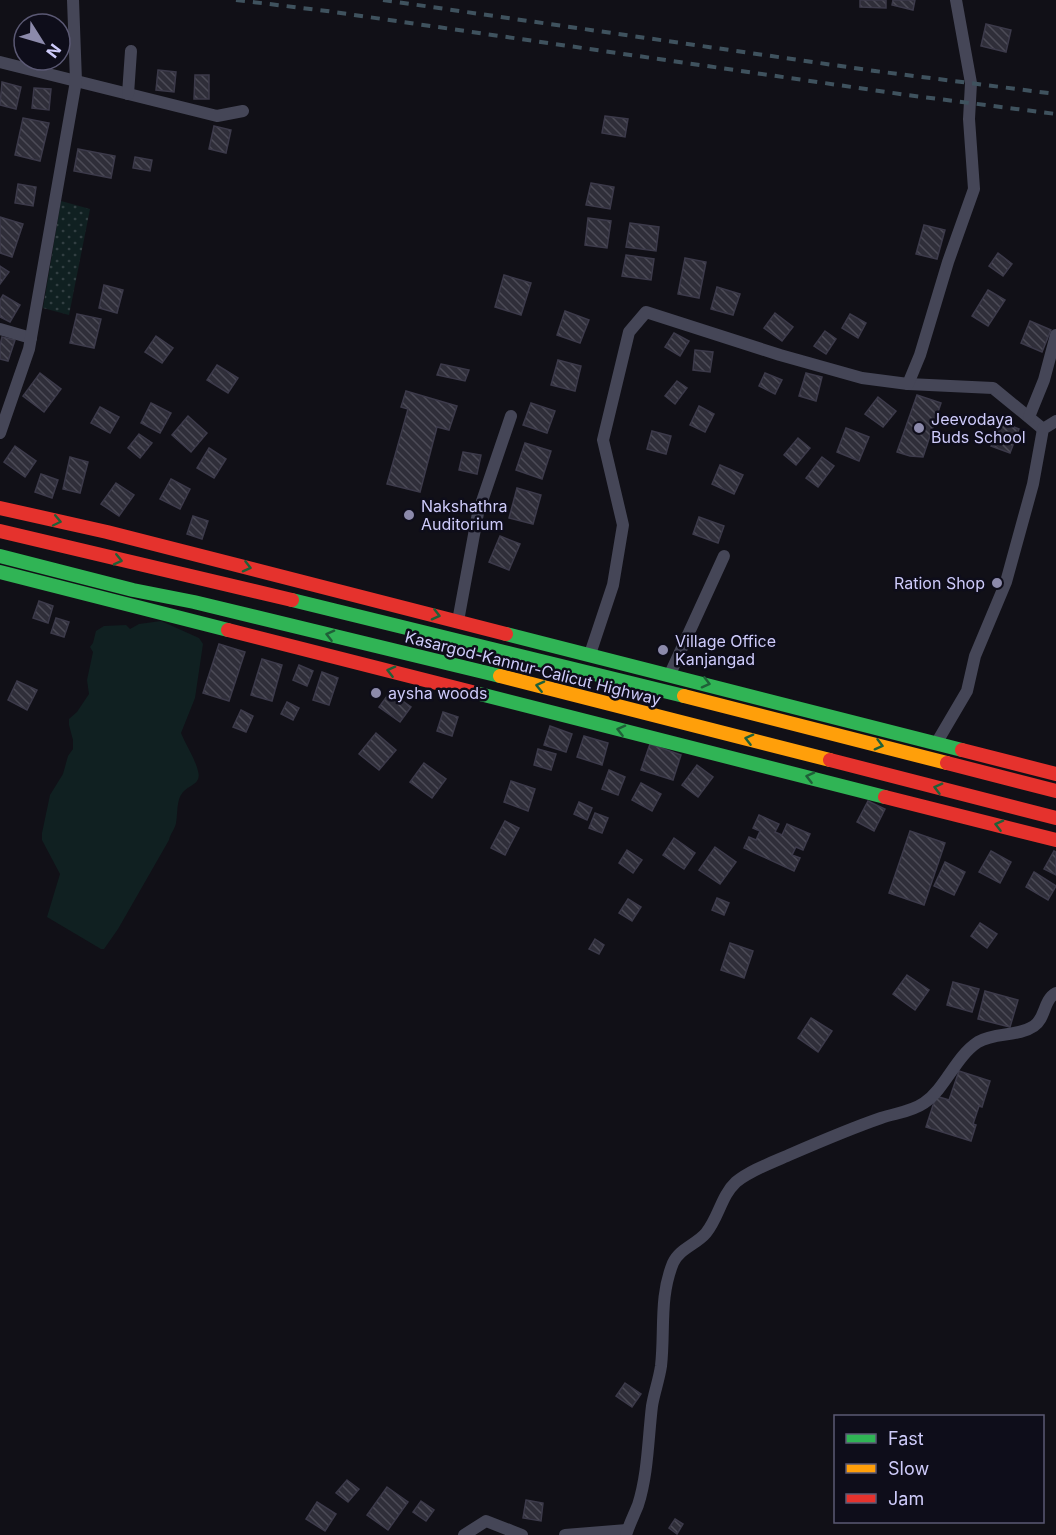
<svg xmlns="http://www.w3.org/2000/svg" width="1056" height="1535" font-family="Inter,sans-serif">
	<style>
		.park { fill: #102021 }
		.garden { fill: url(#garden-dots) }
		.building { fill: url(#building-back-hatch); stroke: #3c3a4a; stroke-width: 1.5 }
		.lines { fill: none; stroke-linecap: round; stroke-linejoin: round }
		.street { stroke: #454657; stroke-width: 12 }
		.fast { stroke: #30b455; stroke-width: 14 }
		.slow { stroke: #ff9f0a; stroke-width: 14 }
		.jam { stroke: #e5322d; stroke-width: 14 }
		.rail { stroke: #3f525e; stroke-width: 4; stroke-dasharray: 9 8; stroke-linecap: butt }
		.oneway { stroke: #1f6038 }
		.poi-dot { fill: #8c8aab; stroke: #0e0d1a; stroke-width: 2 }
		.labels { text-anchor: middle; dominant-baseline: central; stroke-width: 5; stroke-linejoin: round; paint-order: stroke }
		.poi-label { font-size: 16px; fill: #cecbfa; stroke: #0e0d1a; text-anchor: start }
		.street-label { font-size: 16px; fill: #cecbfa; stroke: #0e0d1a }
	</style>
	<defs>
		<pattern id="garden-dots" width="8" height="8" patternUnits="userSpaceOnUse" patternTransform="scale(1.5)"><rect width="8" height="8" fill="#102021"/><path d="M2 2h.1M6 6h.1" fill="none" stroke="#323f42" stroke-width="1.8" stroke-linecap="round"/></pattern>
		<pattern id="building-back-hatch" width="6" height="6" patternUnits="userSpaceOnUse" patternTransform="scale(1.5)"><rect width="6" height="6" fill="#2f2e39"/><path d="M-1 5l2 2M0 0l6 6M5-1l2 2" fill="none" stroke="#4c4b57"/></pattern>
	</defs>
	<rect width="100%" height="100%" fill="#111017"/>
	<path class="park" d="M161,621L199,638L203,644L195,698L181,733C186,746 195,758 198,771C202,784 189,785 183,792C176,800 178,813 176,823C175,829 170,834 169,840L118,929L104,949H101L47,917L60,874L42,840V833L50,795L63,774L68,756L73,749V740L69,725V719L77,712L89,694L87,680L93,652L90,647L93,643L96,631L104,626L126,625L130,629L139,624Z"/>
	<polygon class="garden" points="61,201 90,209 69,315 43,308"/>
	<g class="building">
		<polygon points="860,0 886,0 886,8 860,7"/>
		<polygon points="893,0 915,0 913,10 892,5"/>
		<polygon points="986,24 1011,30 1006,52 981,46"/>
		<polygon points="158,70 176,72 174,92 156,90"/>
		<polygon points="195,75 209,75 209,99 194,99"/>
		<polygon points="2,82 21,87 16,109 0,105"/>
		<polygon points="34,88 51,89 49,110 32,108"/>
		<polygon points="605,116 628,119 625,137 602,133"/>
		<polygon points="23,118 49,123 40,161 15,155"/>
		<polygon points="214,126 231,130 226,153 209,149"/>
		<polygon points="78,149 115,156 111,178 74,171"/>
		<polygon points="135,157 152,160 150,171 133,168"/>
		<polygon points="591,183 614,187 610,209 586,205"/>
		<polygon points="18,184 36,187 33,206 15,203"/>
		<polygon points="0,217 23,224 12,257 0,253"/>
		<polygon points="588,218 611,221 607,248 585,245"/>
		<polygon points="630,223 659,227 656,251 626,247"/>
		<polygon points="924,225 945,230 937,259 916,254"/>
		<polygon points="998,253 1012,264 1003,276 989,266"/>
		<polygon points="626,255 654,259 651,280 622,276"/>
		<polygon points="685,258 706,262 699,298 678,294"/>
		<polygon points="0,266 9,272 0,284"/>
		<polygon points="504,275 531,283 521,315 495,307"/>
		<polygon points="104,285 123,290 117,313 99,308"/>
		<polygon points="717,287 740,294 733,315 711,309"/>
		<polygon points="988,290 1005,300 988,326 972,316"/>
		<polygon points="3,295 20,305 10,322 0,317 0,300"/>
		<polygon points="565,311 589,320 580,343 557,335"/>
		<polygon points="775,313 793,327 782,341 764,328"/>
		<polygon points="77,314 101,319 94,348 70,343"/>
		<polygon points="850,314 866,323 858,338 842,328"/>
		<polygon points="1030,321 1051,330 1042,352 1021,343"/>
		<polygon points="825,331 836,339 826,354 814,346"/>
		<polygon points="674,333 689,341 680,356 665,347"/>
		<polygon points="156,336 173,348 162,363 145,352"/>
		<polygon points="2,337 15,340 8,361 0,359 0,345"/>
		<polygon points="695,350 713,352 710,372 693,370"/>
		<polygon points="558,360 581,366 575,391 551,385"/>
		<polygon points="441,364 469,370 465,381 437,375"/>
		<polygon points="217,365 238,378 228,393 207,380"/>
		<polygon points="40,373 61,389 44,412 23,396"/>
		<polygon points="765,373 782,380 775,394 759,386"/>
		<polygon points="806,373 822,377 816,401 799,396"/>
		<polygon points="677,381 687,388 675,404 665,396"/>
		<polygon points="406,391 457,406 449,430 437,427 420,492 387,484 408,409 401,407"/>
		<polygon points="917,395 941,403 923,457 910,456 897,452"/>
		<polygon points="878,397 896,411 883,427 865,414"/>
		<polygon points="151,403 171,413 160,433 141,423"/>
		<polygon points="531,403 555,411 547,433 523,425"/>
		<polygon points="699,406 714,414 705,432 690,425"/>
		<polygon points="100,407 119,417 110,433 91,423"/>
		<polygon points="188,416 207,433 191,452 172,435"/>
		<polygon points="1001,422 1019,429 1010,453 991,446"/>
		<polygon points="846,428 869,437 859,461 837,452"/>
		<polygon points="652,431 671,436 666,454 647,449"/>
		<polygon points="139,434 152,443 140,458 128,448"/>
		<polygon points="798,438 810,448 796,465 784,455"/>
		<polygon points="525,443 551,451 542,479 516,470"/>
		<polygon points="15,446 36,461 25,477 4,462"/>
		<polygon points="209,448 226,459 214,478 197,468"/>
		<polygon points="463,452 481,455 477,474 459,470"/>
		<polygon points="70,457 88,462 80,493 63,489"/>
		<polygon points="822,457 834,466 818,487 806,478"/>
		<polygon points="720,465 743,475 734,494 712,484"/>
		<polygon points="41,474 58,480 52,498 35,492"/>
		<polygon points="171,479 190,489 180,509 160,499"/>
		<polygon points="116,483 134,495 119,516 101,504"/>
		<polygon points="517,488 541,495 533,524 509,518"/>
		<polygon points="193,516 208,521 202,539 187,534"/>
		<polygon points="699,517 724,526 718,543 693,534"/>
		<polygon points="500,536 520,544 509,570 489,562"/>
		<polygon points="39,601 53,606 48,623 33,618"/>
		<polygon points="56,618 69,622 64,637 51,633"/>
		<polygon points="219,644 245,652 229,701 203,693"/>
		<polygon points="262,659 282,665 272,701 251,695"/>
		<polygon points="299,665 313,671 307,686 293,680"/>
		<polygon points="322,672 338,678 329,705 313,700"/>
		<polygon points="17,681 37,690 27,710 8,700"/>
		<polygon points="390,692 411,707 400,722 379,707"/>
		<polygon points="287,702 299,708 293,720 281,714"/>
		<polygon points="241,710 253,716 246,732 233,727"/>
		<polygon points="443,712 458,717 452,736 437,731"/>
		<polygon points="550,726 572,734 566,752 544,745"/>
		<polygon points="376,733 396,750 379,770 359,754"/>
		<polygon points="584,736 608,743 602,765 577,757"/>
		<polygon points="650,744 681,755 673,780 641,770"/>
		<polygon points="538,749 556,754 551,770 534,765"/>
		<polygon points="424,763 446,779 432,798 410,782"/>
		<polygon points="697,765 713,777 698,797 682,785"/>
		<polygon points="609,770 625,777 618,795 602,789"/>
		<polygon points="511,781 535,789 528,811 504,802"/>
		<polygon points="641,783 661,794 652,811 632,800"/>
		<polygon points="868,801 885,809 874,831 857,822"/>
		<polygon points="579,802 592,808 587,820 574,814"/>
		<polygon points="595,813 608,818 602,833 589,828"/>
		<polygon points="759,815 779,824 775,832 782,835 787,824 810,834 803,850 796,847 792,855 800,858 794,871 744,848 749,837 756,840 760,831 753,828"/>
		<polygon points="505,821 519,828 505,855 491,848"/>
		<polygon points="910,831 945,843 924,905 889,893"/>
		<polygon points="674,838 695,853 684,869 663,855"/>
		<polygon points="715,847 736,862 720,884 699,870"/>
		<polygon points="627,850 642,860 633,873 619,863"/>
		<polygon points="991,851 1011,862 1000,883 979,872"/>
		<polygon points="1054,851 1056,852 1056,875 1044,869"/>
		<polygon points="945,862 965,872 954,895 934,886"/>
		<polygon points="1034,872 1056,886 1048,900 1026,887"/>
		<polygon points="717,898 729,903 724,915 712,910"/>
		<polygon points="628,899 641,907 632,921 619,913"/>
		<polygon points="980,923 997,934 987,948 971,936"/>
		<polygon points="595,939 604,945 599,954 589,949"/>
		<polygon points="730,943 753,951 744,978 721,970"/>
		<polygon points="907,975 929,990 915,1010 893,994"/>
		<polygon points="953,982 979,989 972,1012 947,1005"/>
		<polygon points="985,991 1018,1000 1010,1027 978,1019"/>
		<polygon points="811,1018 832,1031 818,1052 798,1038"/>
		<polygon points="959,1071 990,1081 982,1107 979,1106 973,1124 976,1125 971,1141 926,1127 936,1096 949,1100"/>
		<polygon points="625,1383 641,1394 632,1407 616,1396"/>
		<polygon points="347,1480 359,1489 348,1502 336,1493"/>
		<polygon points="387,1487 408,1502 388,1530 367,1515"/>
		<polygon points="526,1500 543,1503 541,1521 523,1518"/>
		<polygon points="421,1501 434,1510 426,1521 413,1512"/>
		<polygon points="317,1502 336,1514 325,1531 306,1519"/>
		<polygon points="675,1519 683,1524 677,1534 669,1528"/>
	</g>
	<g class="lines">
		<g class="street">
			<polyline points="0,62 217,116 243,111"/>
			<polyline points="128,94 131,51"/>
			<polyline points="0,329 31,338"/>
			<polyline points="908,384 993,388 1043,429"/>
			<polyline points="1029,417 1044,380 1056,335"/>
			<polyline points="0,433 29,349 76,81 73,0"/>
			<polyline points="458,621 478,513 511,416"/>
			<polyline points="590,654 613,585 623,525 603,440 629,332 646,312 780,355 862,378 908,384 920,355 948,262 974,189 969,119 971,83 956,0"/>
			<polyline points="670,674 724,556"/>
			<polyline points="937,742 967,691 975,656 1006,582 1033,484 1043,429 1056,421"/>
			<polyline points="464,1535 486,1521 522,1535"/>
			<polyline points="565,1535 627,1530"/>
			<path d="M626,1535C629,1525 634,1515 638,1505C648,1474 648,1439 652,1406C654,1393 659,1380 661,1366C665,1331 659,1297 673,1263C679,1249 697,1244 706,1233C719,1217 721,1196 736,1182C751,1170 771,1163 789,1155C819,1142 849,1129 881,1118C896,1113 911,1112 924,1103C946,1088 955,1057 978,1042C995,1032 1018,1037 1034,1026C1046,1018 1043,1000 1056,993"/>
		</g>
		<g class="fast">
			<polyline points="0,556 133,590 194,602 500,676"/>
			<polyline points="0,572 228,630"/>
			<polyline points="292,600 684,696"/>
			<polyline points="506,634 962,750"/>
			<polyline points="476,693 885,797"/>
		</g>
		<g class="slow">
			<polyline points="500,676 830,760"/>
			<polyline points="684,696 947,763"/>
		</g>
		<g class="jam">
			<polyline points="0,508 107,532 506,634"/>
			<polyline points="0,531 292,600"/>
			<polyline points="228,630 476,693"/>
			<polyline points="962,750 1056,774"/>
			<polyline points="830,760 1056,818"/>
			<polyline points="947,763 1056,791"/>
			<polyline points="885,797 1056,840"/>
		</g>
		<g class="rail">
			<polyline points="236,0 327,11 907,95 1056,114"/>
			<polyline points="383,0 875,71 1056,94"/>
		</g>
	</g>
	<defs><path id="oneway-chevron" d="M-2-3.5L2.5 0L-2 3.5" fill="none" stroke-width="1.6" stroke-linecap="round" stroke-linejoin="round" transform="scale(1.5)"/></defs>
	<g class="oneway">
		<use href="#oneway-chevron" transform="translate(57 521) rotate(12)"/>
		<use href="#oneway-chevron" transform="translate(118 560) rotate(13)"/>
		<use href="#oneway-chevron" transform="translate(247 567) rotate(14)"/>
		<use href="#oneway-chevron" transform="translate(436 615) rotate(14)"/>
		<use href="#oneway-chevron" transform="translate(330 635) rotate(-166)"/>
		<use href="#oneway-chevron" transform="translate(391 671) rotate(-166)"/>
		<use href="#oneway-chevron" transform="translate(706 683) rotate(14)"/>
		<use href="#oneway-chevron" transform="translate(540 686) rotate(-167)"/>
		<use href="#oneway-chevron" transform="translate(621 730) rotate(-166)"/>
		<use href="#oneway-chevron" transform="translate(749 739) rotate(-166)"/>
		<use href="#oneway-chevron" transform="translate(879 745) rotate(15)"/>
		<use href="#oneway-chevron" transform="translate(810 777) rotate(-166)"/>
		<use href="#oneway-chevron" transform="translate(938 788) rotate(-165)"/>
		<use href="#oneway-chevron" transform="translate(999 825) rotate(-166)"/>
	</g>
	<g class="poi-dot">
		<circle cx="919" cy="428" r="6"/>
		<circle cx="409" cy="515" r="6"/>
		<circle cx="997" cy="583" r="6"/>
		<circle cx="663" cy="650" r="6"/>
		<circle cx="376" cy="693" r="6"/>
	</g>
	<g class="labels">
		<g class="poi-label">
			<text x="931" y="419">Jeevodaya<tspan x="931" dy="18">Buds School</tspan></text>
			<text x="421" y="506">Nakshathra<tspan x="421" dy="18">Auditorium</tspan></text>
			<text x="985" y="583" text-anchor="end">Ration Shop</text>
			<text x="675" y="641">Village Office<tspan x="675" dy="18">Kanjangad</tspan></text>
			<text x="388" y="693">aysha woods</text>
		</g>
		<g class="street-label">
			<text transform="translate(533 668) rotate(14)">Kasargod-Kannur-Calicut Highway</text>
		</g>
	</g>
	<rect x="834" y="1415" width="210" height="108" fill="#0e0d1a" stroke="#5b5974" stroke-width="1.5"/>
	<rect x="846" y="1434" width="30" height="9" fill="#30b455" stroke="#5b5974" stroke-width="1.5"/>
	<text x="888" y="1445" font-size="18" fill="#cecbfa">Fast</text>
	<rect x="846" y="1464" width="30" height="9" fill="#ff9f0a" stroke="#5b5974" stroke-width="1.5"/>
	<text x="888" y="1475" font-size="18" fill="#cecbfa">Slow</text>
	<rect x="846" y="1494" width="30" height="9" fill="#e5322d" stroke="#5b5974" stroke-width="1.5"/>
	<text x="888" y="1505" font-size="18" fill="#cecbfa">Jam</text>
	<g transform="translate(42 42) rotate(127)"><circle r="28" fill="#0e0d1a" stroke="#5b5974" stroke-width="1.5"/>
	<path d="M0-4.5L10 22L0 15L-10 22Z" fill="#8c8aab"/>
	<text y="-9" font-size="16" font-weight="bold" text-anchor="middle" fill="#cecbfa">N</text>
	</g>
</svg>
